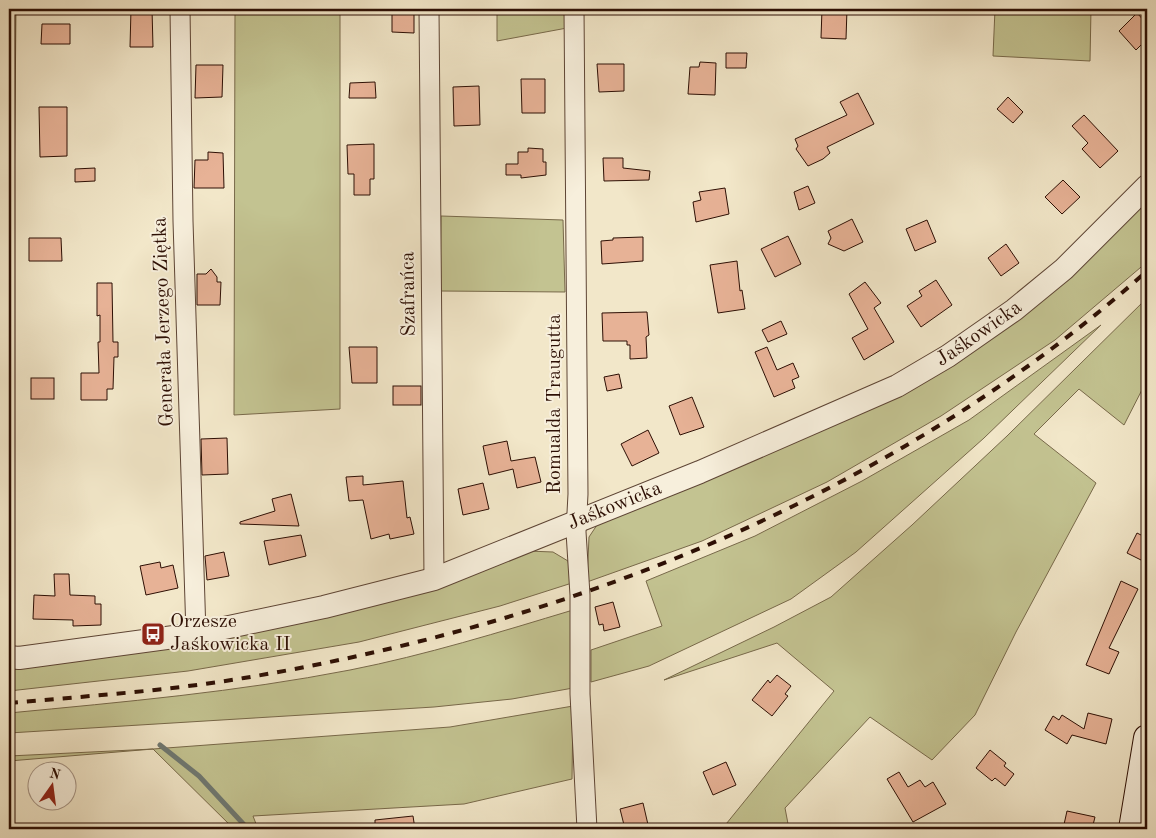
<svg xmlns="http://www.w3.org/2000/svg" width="1156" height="838" font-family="'Old Standard TT',serif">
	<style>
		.green { fill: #c3c391; stroke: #78694a }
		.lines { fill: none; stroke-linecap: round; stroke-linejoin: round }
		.stream { stroke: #707972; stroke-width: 5 }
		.building { fill: #e7b296; stroke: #2d0f04 }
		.minor-casing { stroke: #5e4535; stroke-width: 21 }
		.tertiary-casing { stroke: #5e4535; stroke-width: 24 }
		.secondary-casing { stroke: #2d0f04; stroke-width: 28 }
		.minor { stroke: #f7efdc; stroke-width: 19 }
		.tertiary { stroke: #f7efdc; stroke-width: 22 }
		.secondary { stroke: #f7efdc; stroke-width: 26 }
		.rail { stroke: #2d0f04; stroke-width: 4; stroke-dasharray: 9 9; stroke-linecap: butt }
		.labels { text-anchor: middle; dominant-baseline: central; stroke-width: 4; stroke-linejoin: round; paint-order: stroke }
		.street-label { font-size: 20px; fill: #2d0f04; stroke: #f7efdc }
		.poi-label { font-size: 20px; fill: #2d0f04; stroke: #f7efdc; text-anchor: start }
	</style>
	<rect width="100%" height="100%" fill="#f2e7c9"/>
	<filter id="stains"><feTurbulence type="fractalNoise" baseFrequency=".004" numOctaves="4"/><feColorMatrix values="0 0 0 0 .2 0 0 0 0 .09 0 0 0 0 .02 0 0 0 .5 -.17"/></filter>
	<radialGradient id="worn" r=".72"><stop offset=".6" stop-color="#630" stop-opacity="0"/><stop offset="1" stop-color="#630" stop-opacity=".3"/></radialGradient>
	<g class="green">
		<polygon points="9,9 16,9 12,424 9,424"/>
		<polygon points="235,9 340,9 340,409 234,415"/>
		<polygon points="497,9 567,9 567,28 497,41"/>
		<polygon points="995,9 1091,9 1090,61 993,56"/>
		<polygon points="1147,199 1147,262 1055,340 941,416 827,482 702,541 587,582 589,537 597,525 931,378"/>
		<polygon points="441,216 563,220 565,292 440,291"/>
		<polygon points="1147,298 1147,380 1124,425 1079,389 1034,434 1096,483 1016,632 975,715 932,760 870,717 785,808 789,829 722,829 834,691 777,643 664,680 774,627 831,597 912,525 1007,436"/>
		<polygon points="1101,325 984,438 856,552 791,599 649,666 591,682 591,650 662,626 646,581 755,536 862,481 969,420"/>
		<polygon points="528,551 553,552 568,561 572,583 500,606 359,642 188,671 9,691 9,664 19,665"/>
		<path d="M573,610V688L512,699L434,707L9,733V713C123,702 237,692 350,670C426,655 500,632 573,610Z"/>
		<polygon points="573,706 572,779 464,804 253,816 258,829 234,829 153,749 9,761 9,756 153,749 450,727"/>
	</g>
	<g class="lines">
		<polyline class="stream" points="160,745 199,776 248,829"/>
	</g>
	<g class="building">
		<polygon points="131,9 152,9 153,47 130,47"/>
		<polygon points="822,9 847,9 846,39 821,38"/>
		<polygon points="392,11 414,11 414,33 392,32"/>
		<polygon points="1137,13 1147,24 1147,39 1136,50 1119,31"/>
		<polygon points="42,24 70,24 70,44 41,44"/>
		<polygon points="726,53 747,53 746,68 726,68"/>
		<polygon points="700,62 716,63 715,95 688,94 690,67 699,67"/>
		<polygon points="597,64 624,64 624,91 599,92"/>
		<polygon points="196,65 223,65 222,97 195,98"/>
		<polygon points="521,79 545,79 545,113 522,113"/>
		<polygon points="375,82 376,98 349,98 350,83"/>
		<polygon points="479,86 480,125 454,126 453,87"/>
		<polygon points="858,93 874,124 827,147 830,153 823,159 808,166 796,149 798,146 795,139 847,115 840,102"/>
		<polygon points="1008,97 1023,112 1013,123 997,109"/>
		<polygon points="39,107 67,107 67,156 40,157"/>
		<polygon points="1084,115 1118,151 1100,168 1082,149 1088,143 1072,126"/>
		<polygon points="374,144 374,179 370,179 370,195 354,195 354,174 348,174 347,145"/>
		<polygon points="528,148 543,149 543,162 546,162 546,175 521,178 521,175 506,175 506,164 518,164 518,152 528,152"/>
		<polygon points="208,152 223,153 224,188 194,188 195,160 208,160"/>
		<polygon points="603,158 623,158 623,168 650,171 649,180 604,181"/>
		<polygon points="95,168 95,181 75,182 75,169"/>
		<polygon points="1063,180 1080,197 1062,214 1045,197"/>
		<polygon points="808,186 815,203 799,210 794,192"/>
		<polygon points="725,188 729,214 696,222 693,202 701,200 699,192"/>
		<polygon points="852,219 863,242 844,251 828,244 831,238 828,231"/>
		<polygon points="927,220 936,242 915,251 906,229"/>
		<polygon points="788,236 801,264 775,277 761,249"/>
		<polygon points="643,237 643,261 602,264 601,241 613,240 613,238"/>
		<polygon points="29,238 61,238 62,261 29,261"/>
		<polygon points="1006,244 1019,263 1001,276 988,258"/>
		<polygon points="737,261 740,291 742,290 745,309 718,313 710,265"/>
		<polygon points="211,269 217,277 217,282 221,282 220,305 197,305 197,274 206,274"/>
		<polygon points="936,280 952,305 921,327 907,306 922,296 919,291"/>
		<polygon points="865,282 881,303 874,308 894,342 864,360 852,338 868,329 849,294"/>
		<polygon points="97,283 112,283 113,342 118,342 118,357 114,357 113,389 107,389 107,400 81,400 81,373 99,373 98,342 100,342 100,315 97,316"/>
		<polygon points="647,312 649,335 646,337 647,358 630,359 630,345 627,345 627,341 603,341 602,313"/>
		<polygon points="781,321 787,334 768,342 762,330"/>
		<polygon points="349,347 377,347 377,383 352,383"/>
		<polygon points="767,347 777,370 793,363 799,377 792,380 795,388 774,397 755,352"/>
		<polygon points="619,374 622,388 607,391 604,377"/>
		<rect x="31" y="378" width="23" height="21"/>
		<rect x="393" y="386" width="28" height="19"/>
		<polygon points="692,397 704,427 680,435 669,406"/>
		<polygon points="648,430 659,453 632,466 621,444"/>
		<polygon points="227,438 228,474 202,475 201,439"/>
		<polygon points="507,441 511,461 535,457 541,482 517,488 513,469 489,475 483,446"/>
		<polygon points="363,476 363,485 403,481 407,518 410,517 414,534 390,539 389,534 371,539 363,500 349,501 346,477"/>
		<polygon points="483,483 489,509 463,515 458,489"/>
		<polygon points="291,494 299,526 240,524 240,522 275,511 272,499"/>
		<polygon points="1137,533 1147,538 1147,563 1127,553"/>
		<polygon points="301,535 306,556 269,565 264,541"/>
		<polygon points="224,552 229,576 207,580 205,556"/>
		<polygon points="160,562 161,568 173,565 178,588 146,595 140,566"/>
		<polygon points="54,574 69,574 70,595 95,596 95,604 101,604 101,625 73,626 73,620 33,619 34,595 55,596"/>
		<polygon points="1121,581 1138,589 1109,648 1119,652 1109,674 1086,665"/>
		<polygon points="613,602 620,627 604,631 603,624 599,625 595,607"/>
		<polygon points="777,675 791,686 785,694 788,696 772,716 752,700 768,680 770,683"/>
		<polygon points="1088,713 1112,719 1106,744 1072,735 1067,744 1045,730 1053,716 1059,720 1062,715 1084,729"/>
		<polygon points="990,750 1006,763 1004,766 1014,774 1005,786 995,778 992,781 976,768"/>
		<polygon points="726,762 736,785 713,795 703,772"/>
		<polygon points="899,772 908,787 920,780 925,787 933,782 946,804 913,822 887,779"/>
		<polygon points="643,803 649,829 625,829 620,809"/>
		<polygon points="1067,811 1095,817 1092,829 1063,829"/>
		<polygon points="413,816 415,829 375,829 375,820"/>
	</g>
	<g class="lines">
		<g class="minor-casing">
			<g id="minor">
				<polyline points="180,9 183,221 196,634"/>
				<polyline points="429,9 434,579"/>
				<polyline points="574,9 578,494 576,532 580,595 580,694 587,829"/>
			</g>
		</g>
		<g class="tertiary-casing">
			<g id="tertiary">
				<path id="s1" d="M9,657L19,658L196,634L324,607L434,579L700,472L897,386L948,356L1014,310L1064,269L1147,186"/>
			</g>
		</g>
		<g class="secondary-casing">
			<polyline id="secondary" points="1132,829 1147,738"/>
		</g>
		<use href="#minor" class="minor"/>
		<use href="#tertiary" class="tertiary"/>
		<use href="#secondary" class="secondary"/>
		<path class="rail" d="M9,703C87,696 167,691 244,678C574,623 896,494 1147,271"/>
	</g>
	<defs>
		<g id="bus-square" transform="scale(1.25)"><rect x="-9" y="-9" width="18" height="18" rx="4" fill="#8f2418" stroke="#f7efdc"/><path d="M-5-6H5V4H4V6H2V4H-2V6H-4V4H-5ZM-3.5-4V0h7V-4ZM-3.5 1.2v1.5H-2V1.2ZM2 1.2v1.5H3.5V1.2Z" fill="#fff"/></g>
	</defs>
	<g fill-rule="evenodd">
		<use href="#bus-square" x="153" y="634"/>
	</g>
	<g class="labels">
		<g class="street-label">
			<text transform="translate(409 294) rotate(-91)">Szafrańca</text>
			<text transform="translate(164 322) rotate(-92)">Generała Jerzego Ziętka</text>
			<text stroke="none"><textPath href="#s1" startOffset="1032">Jaśkowicka</textPath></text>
			<text transform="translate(555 404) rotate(-90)">Romualda Traugutta</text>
			<text stroke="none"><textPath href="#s1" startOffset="628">Jaśkowicka</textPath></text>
		</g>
		<g class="poi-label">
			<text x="170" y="622">Orzesze<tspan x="170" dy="23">Jaśkowicka II</tspan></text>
		</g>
	</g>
	<rect width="1156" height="838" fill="none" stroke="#f2e7c9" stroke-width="30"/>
	<rect x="10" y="10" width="1136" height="818" fill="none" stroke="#2d0f04" stroke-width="2.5"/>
	<rect x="15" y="15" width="1126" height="808" fill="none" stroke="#2d0f04"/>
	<g transform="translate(52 786) rotate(14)"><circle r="24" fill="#f7efdc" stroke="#a69586"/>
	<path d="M0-4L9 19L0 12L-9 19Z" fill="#8f2418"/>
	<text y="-8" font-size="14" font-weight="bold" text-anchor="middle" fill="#2d0f04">N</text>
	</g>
	<rect width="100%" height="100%" filter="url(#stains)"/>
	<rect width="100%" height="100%" fill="url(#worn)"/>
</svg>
